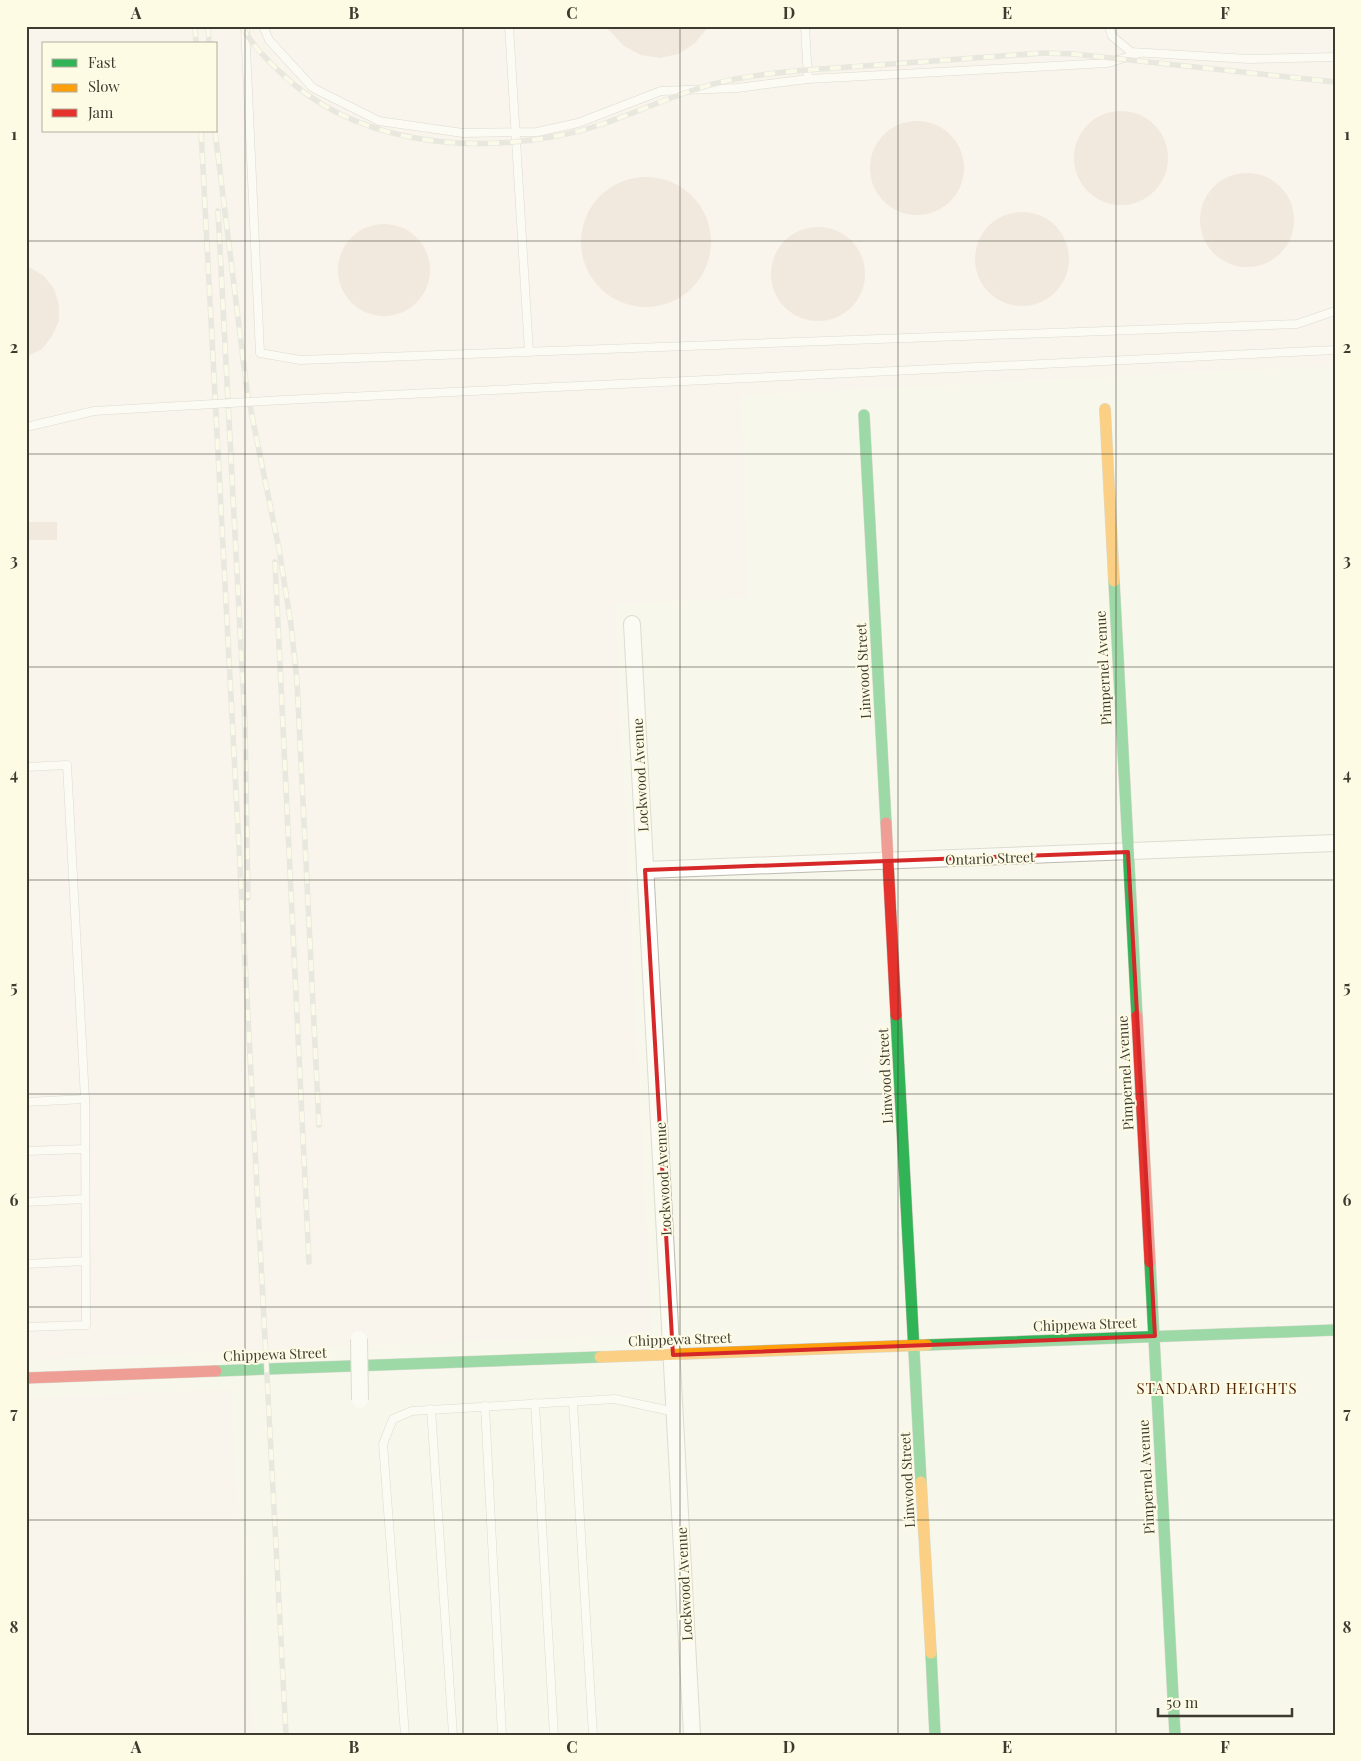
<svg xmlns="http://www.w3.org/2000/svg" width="1361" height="1761" font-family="'Playfair Display',serif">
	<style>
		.industrial { fill: #faf0ed; fill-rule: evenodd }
		.building { fill: #e9d7ce }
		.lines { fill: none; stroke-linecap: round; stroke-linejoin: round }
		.lane-casing { stroke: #bdbbb1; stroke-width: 9 }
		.street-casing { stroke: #bdbbb1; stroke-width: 18 }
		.fast-casing { stroke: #bdbbb1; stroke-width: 12 }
		.slow-casing { stroke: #bdbbb1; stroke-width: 12 }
		.jam-casing { stroke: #bdbbb1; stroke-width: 12 }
		.lane { stroke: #fefefc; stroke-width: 8 }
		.street { stroke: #fefefc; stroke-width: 16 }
		.fast { stroke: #30b455; stroke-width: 11 }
		.slow { stroke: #ff9f0a; stroke-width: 11 }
		.jam { stroke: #e5322d; stroke-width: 11 }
		.rail-casing { stroke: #d5d4d1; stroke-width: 5.5 }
		.rail { stroke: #fefbe5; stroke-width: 4; stroke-dasharray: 11; stroke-linecap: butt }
		.lane-bridge-casing { stroke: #bdbbb1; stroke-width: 9; stroke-linecap: butt }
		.street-bridge-casing { stroke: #bdbbb1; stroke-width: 18; stroke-linecap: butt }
		.lane-bridge { stroke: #fefefc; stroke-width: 8 }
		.street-bridge { stroke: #fefefc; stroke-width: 16 }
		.marked { fill: none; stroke: #d62828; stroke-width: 4; stroke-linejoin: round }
		.grid { fill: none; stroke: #3d3b30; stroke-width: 1; stroke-opacity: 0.55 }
		.labels { text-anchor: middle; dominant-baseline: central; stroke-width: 4; stroke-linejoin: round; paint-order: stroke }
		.street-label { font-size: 14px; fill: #3d3b30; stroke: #fefbe5 }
		.neighbourhood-label { font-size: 15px; letter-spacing: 1px; fill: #532507; stroke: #fefbe5 }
		.neatline { fill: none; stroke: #3d3b30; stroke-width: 2 }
		.grid-label { font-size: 16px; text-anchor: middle; font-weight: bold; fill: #3d3b30 }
	</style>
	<rect width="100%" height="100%" fill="#f8f7eb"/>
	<g class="industrial">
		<path d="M26,26H1335V366L741,395L748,597L615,605L652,1334L26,1360ZM44,44H216V131H44Z"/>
		<polygon points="230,1389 255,1735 26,1735 26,1398"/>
	</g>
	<g class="building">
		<polygon points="605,26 709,26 694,44 678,54 660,58 641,55 624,46"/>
		<circle cx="1121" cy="158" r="47"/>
		<circle cx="917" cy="168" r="47"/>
		<circle cx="1247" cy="220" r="47"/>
		<circle cx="646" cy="242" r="65"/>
		<circle cx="1022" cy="259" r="47"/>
		<circle cx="384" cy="270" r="46"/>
		<circle cx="818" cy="274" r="47"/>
		<polygon points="26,265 44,276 54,289 59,305 59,321 52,336 42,349 26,357"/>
		<rect x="29" y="522" width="28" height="18"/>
	</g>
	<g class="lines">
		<g class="lane-casing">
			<g id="lane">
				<polyline points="245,26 260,353 300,360 1297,324 1335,311"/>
				<polyline points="263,26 269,40 313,88 379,121 463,133 537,132 578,123 661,91 737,88 808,79 1108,63 1140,53"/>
				<polyline points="509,26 529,352"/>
				<polyline points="805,26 808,79"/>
				<polyline points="1109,26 1112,36 1131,52 1249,59 1335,57"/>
				<polyline points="706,380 1335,350"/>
				<polyline points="26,767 67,765 85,1099 86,1325 26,1327"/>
				<polyline points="26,1102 85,1099"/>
				<polyline points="26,1151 85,1149"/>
				<polyline points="26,1202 85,1199"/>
				<polyline points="26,1264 86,1261"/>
				<polyline points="573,1402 593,1735"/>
				<polyline points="535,1403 554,1735"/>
				<polyline points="485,1406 502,1735"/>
				<polyline points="431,1409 453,1735"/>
				<polyline points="405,1735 383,1444 393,1419 412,1411 615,1399 675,1412"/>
			</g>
		</g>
		<g class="street-casing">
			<g id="street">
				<polyline points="632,624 692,1735"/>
				<polyline points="645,870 1335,843"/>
			</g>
		</g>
		<g class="fast-casing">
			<g id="fast">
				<polyline points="864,415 886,823"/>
				<polyline points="1114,581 1137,1016"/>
				<polyline points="896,1015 921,1482"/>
				<polyline points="1150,1262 1175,1735"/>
				<polyline points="927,1345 1335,1330"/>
				<polyline points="216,1371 600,1357"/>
				<polyline points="931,1653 935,1735"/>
			</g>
		</g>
		<g class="slow-casing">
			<g id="slow">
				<polyline points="1105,409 1114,581"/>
				<polyline points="600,1357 927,1345"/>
				<polyline points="921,1482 931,1653"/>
			</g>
		</g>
		<g class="jam-casing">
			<g id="jam">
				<polyline points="886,823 896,1015"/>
				<polyline points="1137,1016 1150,1262"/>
				<polyline points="26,1378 216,1371"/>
			</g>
		</g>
		<use href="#lane" class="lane"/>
		<use href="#street" class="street"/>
		<use href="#fast" class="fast"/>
		<use href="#slow" class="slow"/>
		<use href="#jam" class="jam"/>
		<g class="rail-casing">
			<g id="rail">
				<polyline points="195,26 196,44"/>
				<polyline points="208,26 209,44"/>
				<path d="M242,26C251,44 266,59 280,72C352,142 462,154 557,136C619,125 674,90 736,79C778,71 821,69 864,66C924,62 983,57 1043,53L1074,54L1335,82"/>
				<polyline points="201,131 286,1735"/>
				<polyline points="215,131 247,391 279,549 291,625 297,681 319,1125"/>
				<polyline points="218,211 245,724 248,898"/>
				<polyline points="275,562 309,1262"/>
			</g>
		</g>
		<use href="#rail" class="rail"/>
		<g class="lane-bridge-casing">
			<polyline id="lane-bridge" points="26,427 94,411 283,400 706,380"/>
		</g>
		<g class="street-bridge-casing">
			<polyline id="street-bridge" points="359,1339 360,1400"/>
		</g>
		<use href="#lane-bridge" class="lane-bridge"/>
		<use href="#street-bridge" class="street-bridge"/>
	</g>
	<path d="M0 0H1361V1761H0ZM1128,852L1155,1336L673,1355L645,870Z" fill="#f8f7eb" fill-opacity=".55" fill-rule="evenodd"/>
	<path class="marked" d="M1128,852L1155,1336L673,1355L645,870Z"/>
	<path class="grid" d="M245,26V1735M463,26V1735M680,26V1735M898,26V1735M1116,26V1735M26,241H1335M26,454H1335M26,667H1335M26,880H1335M26,1094H1335M26,1307H1335M26,1520H1335"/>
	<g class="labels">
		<g class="street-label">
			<text transform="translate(1103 668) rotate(-93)">Pimpernel Avenue</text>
			<text transform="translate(863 671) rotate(-93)">Linwood Street</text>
			<text transform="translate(640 775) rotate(-93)">Lockwood Avenue</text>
			<text transform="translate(990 858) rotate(-2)">Ontario Street</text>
			<text transform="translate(1125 1073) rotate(-93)">Pimpernel Avenue</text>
			<text transform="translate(885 1076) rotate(-93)">Linwood Street</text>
			<text transform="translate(663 1179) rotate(-93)">Lockwood Avenue</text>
			<text transform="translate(1085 1324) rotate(-2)">Chippewa Street</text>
			<text transform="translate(680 1339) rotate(-2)">Chippewa Street</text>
			<text transform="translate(275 1354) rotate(-2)">Chippewa Street</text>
			<text transform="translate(1146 1477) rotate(-93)">Pimpernel Avenue</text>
			<text transform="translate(907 1480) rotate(-93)">Linwood Street</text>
			<text transform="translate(684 1584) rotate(-93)">Lockwood Avenue</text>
		</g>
		<g class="neighbourhood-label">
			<text x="1217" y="1388">STANDARD HEIGHTS</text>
		</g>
	</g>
	<rect width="1361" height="1761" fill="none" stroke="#fefbe5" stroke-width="55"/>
	<rect x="42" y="42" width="175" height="90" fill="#fefbe5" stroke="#b1ae9d"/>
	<rect x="52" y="59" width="25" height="8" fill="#30b455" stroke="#b1ae9d"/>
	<text x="88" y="68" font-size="15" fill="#3d3b30">Fast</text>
	<rect x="52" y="84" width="25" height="8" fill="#ff9f0a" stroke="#b1ae9d"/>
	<text x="88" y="92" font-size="15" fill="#3d3b30">Slow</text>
	<rect x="52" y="109" width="25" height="8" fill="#e5322d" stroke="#b1ae9d"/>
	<text x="88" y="118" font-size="15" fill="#3d3b30">Jam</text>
	<path d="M1158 1708v8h134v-8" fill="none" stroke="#3d3b30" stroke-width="2.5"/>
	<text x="1166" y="1708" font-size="15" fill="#3d3b30" stroke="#fefbe5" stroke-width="4" paint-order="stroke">50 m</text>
	<rect x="28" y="28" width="1306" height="1706" class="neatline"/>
	<g class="grid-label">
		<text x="136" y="19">A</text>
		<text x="354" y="19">B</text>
		<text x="572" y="19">C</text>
		<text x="789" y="19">D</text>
		<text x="1007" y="19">E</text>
		<text x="1225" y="19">F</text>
		<text x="14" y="140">1</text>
		<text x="1347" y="140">1</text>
		<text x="14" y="353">2</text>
		<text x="1347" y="353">2</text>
		<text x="14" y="566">3</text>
		<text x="1347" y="566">3</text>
		<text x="14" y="780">4</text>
		<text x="1347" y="780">4</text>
		<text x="14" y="993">5</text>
		<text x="1347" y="993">5</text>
		<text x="14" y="1206">6</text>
		<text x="1347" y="1206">6</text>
		<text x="14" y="1419">7</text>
		<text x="1347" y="1419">7</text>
		<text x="14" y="1633">8</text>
		<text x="1347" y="1633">8</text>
		<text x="136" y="1753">A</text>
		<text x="354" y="1753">B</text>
		<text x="572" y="1753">C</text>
		<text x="789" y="1753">D</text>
		<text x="1007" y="1753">E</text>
		<text x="1225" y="1753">F</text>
	</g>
</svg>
